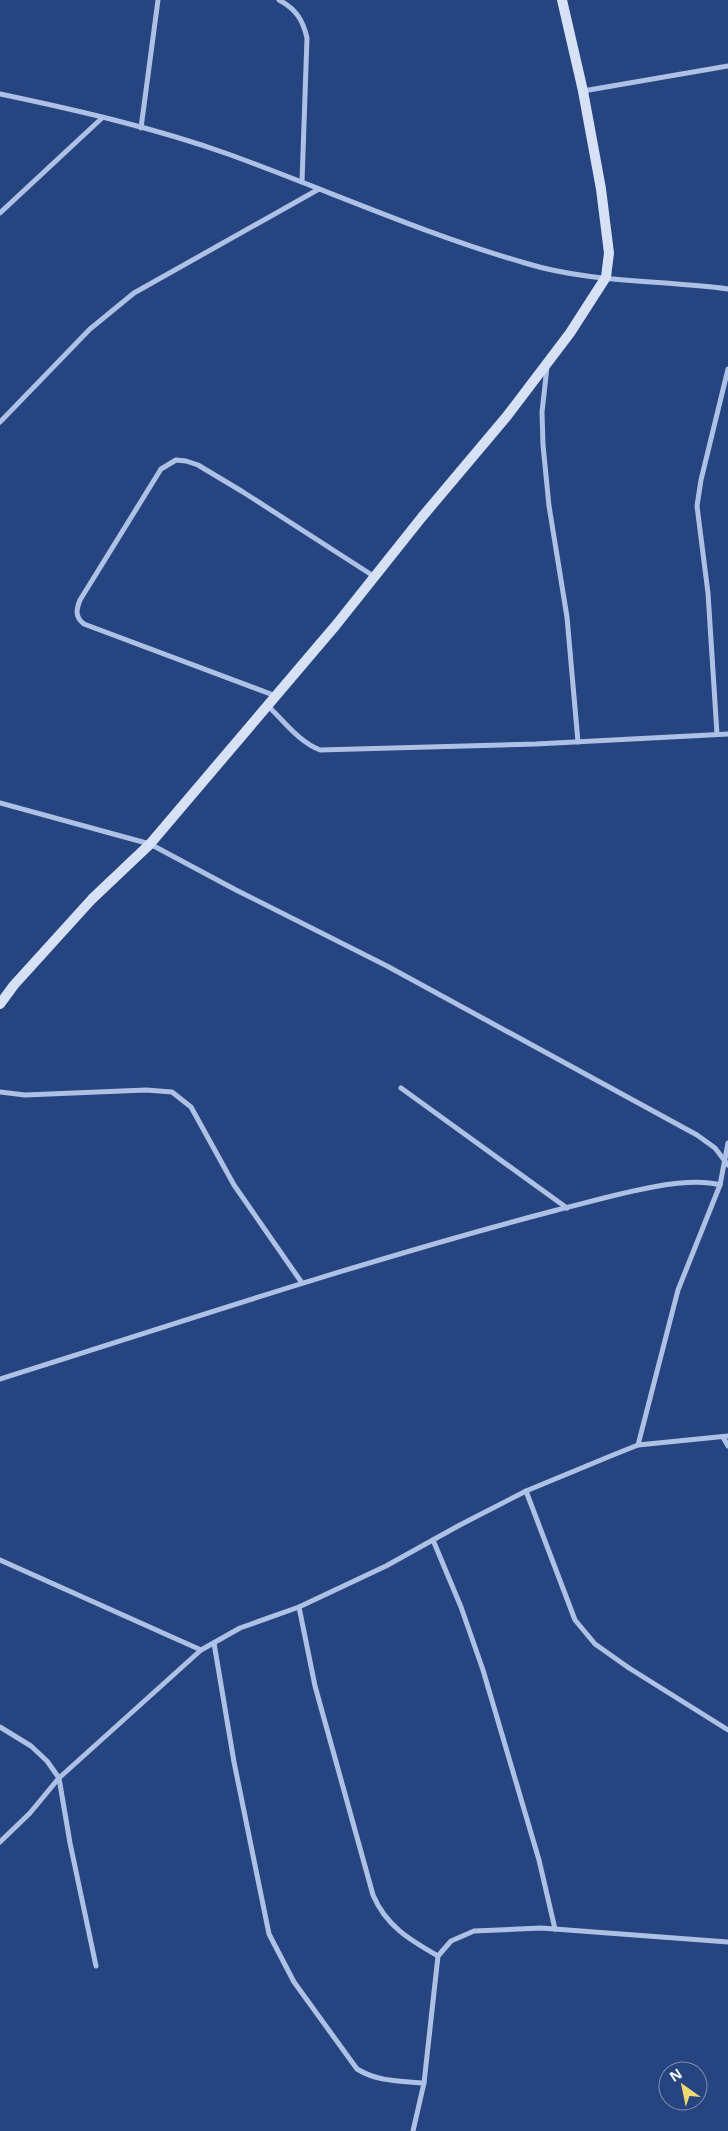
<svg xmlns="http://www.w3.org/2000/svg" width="728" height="2131" font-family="'Noto Sans',sans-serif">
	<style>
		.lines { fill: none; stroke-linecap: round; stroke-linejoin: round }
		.street { stroke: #adc1e6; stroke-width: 5 }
		.secondary { stroke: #d6e1f6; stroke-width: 10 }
	</style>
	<rect width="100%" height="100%" fill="#264480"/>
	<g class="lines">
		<g class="street">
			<path d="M279,0C296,9 303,20 307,38L302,182"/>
			<polyline points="583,91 728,66"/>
			<path d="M0,94C76,110 155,128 228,154C327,190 424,234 525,263C590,283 660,280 728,289"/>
			<polyline points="141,128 158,0"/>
			<polyline points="0,213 102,118"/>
			<polyline points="547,367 542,412 543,445 549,506 567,617 578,742"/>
			<polyline points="0,422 90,329 134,293 319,189"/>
			<path d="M276,696L84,624C75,617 76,610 80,600L161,469L176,460L186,461L198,465L243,492L375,577"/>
			<path d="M268,706C284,721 299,742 320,750L536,744L728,734"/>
			<polyline points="717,734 708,593 697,506 701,480 728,369"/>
			<polyline points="0,803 150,844 236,890 387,966 697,1135 715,1148 728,1165"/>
			<polyline points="401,1088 567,1208"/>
			<polyline points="0,1092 25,1095 146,1090 172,1092 191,1107 234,1185 302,1283"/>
			<path d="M0,1379C185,1321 369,1259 557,1210C599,1200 680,1174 720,1185"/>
			<polyline points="723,1437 728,1446"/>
			<polyline points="638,1445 678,1290 720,1185 728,1143"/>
			<polyline points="526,1491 575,1620 595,1644 629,1668 728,1730"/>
			<polyline points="433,1540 461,1607 483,1670 539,1860 555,1929"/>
			<polyline points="0,1560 201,1650"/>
			<path d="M299,1607L315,1686L373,1895C386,1926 410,1940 438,1956"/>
			<path d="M214,1643L234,1762L269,1934L294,1982L357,2069C378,2082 401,2081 424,2083"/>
			<polyline points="0,1727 31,1746 47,1761 59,1778 70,1843 96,1966"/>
			<polyline points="0,1842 30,1813 59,1778 201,1650 240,1628 299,1607 386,1566 458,1526 526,1491 613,1455 638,1445 728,1436"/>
			<polyline points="413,2131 424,2083 438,1956 451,1941 474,1931 541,1928 728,1942"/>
		</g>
		<polyline class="secondary" points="0,1004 14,985 92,899 150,844 336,625 422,517 507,416 570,333 606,277 609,253 601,189 583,91 562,0"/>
	</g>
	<g transform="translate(683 2086) rotate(327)"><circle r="24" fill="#264480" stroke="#7d8fb3"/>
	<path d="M0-4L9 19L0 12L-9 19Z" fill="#efd872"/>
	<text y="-8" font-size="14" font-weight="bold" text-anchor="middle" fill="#ffffff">N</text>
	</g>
</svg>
